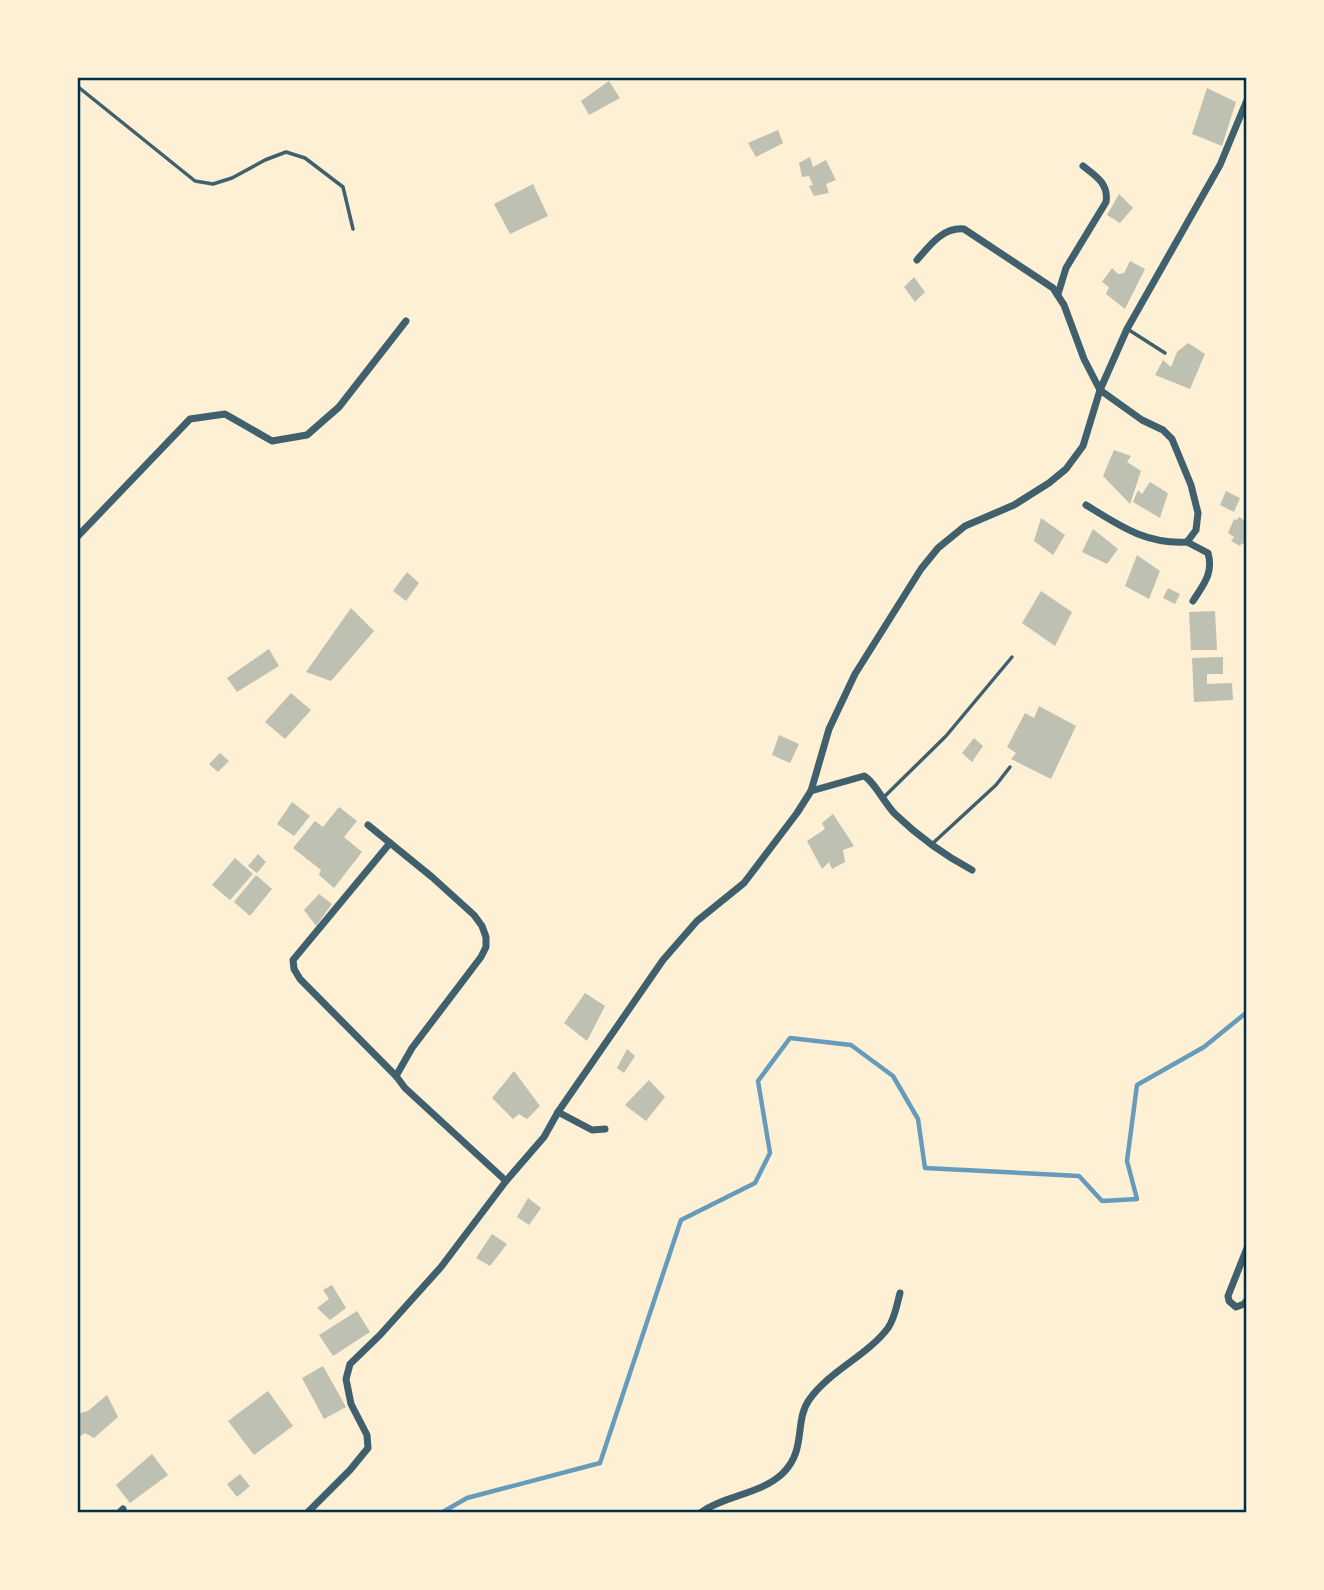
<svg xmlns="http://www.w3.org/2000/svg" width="1324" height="1590" font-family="Helvetica,sans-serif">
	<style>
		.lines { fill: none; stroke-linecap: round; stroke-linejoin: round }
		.stream { stroke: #669bbc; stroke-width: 4.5 }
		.building { fill: #bec0b2 }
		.service { stroke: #3f606c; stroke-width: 3.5 }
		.minor { stroke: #3f606c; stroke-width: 7 }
		.neatline { fill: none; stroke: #003049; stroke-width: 2.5 }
	</style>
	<rect width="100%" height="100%" fill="#fdf0d5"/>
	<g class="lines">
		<polyline class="stream" points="441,1513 467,1498 600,1463 681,1220 755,1183 770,1153 758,1081 790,1038 851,1045 893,1076 918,1119 925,1168 1079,1176 1102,1201 1137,1199 1127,1161 1137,1085 1204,1047 1247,1012"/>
	</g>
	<g class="building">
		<polygon points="609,81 620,98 589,115 581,101"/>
		<polygon points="1207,88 1236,102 1222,146 1192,134"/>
		<polygon points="778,130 783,143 756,157 748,143"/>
		<polygon points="810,157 813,167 826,160 836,180 826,184 829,193 814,196 809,186 813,185 809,176 802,177 799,163"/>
		<polygon points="533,184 548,216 510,234 494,204"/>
		<polygon points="1119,194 1133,208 1120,223 1107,215"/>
		<polygon points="1130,261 1145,269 1125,309 1106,294 1109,287 1102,282 1112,268 1118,274 1124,273"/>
		<polygon points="914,277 925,292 915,302 904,287"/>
		<polygon points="1188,343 1205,354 1190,389 1155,375 1163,360 1171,367 1177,352"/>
		<polygon points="1114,450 1131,456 1127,462 1141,471 1130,504 1103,476"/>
		<polygon points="1150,482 1168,493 1160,518 1133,502 1138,490 1142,494"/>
		<polygon points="1226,491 1240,498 1234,512 1220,505"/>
		<polygon points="1239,517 1247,522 1247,547 1242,543 1240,546 1231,541 1234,537 1228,533 1234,519 1237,520"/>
		<polygon points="1041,518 1065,535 1053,555 1034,541"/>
		<polygon points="1093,529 1118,549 1107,564 1082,552"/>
		<polygon points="1137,555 1160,571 1149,599 1125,586"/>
		<polygon points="407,572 419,583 406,601 393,591"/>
		<polygon points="1168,588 1180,594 1175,604 1163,598"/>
		<polygon points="1041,591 1072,612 1055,646 1022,623"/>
		<polygon points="351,608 374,631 331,681 306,672"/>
		<polygon points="1215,611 1217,650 1191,650 1189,612"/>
		<polygon points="269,649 279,666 237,692 227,678"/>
		<polygon points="1223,657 1223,674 1207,674 1207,684 1232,683 1233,700 1194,702 1192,658"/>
		<polygon points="291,693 311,710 285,739 265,722"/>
		<polygon points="1039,706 1076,726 1051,779 1011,759 1016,753 1007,747 1025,713 1034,718"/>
		<polygon points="779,735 799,744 790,763 772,755"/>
		<polygon points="974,738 983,746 972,762 962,753"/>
		<polygon points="220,753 229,761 218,772 209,764"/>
		<polygon points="292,802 310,816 294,836 277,824"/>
		<polygon points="339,807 357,821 344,837 362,852 334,888 319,875 321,870 293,848 315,821 323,827"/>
		<polygon points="833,814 854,846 843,850 845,862 832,869 829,862 822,869 807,841 825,829 822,823"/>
		<polygon points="258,854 266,862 257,873 248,866"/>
		<polygon points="235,858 253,874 230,900 212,885"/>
		<polygon points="256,875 272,889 250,916 234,902"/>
		<polygon points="319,894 332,904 316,926 304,910"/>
		<polygon points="585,993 605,1006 587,1041 564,1023"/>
		<polygon points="627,1049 635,1056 624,1073 617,1068"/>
		<polygon points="514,1071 540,1106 527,1119 519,1114 513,1119 492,1098"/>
		<polygon points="649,1080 665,1097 646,1121 625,1105"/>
		<polygon points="528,1198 541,1208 529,1225 517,1217"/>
		<polygon points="492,1234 507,1244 490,1266 476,1258"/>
		<polygon points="332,1285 346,1308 330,1320 317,1308 329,1299 323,1290"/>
		<polygon points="357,1311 370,1332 333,1356 319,1335"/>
		<polygon points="323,1366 346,1407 324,1419 302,1378"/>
		<polygon points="268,1391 293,1426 254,1455 228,1421"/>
		<polygon points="107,1395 118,1417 94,1438 85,1433 77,1438 77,1414 88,1411"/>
		<polygon points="152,1454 168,1475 130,1503 116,1485"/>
		<polygon points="240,1474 250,1486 237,1497 227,1484"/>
	</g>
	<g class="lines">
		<g class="service">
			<polyline points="77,86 195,181 213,184 232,178 265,160 286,152 305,158 343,187 353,229"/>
			<polyline points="1129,330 1165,353"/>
			<polyline points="883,798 946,736 1012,657"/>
			<polyline points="932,844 996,785 1010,767"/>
		</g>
		<g class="minor">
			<path d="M917,260C930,245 943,227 964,229L1053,288L1064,305L1084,359L1100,390L1142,420L1163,430L1172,439L1191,485L1198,513L1196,530L1187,542C1145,544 1120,526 1086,505"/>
			<path d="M1058,294L1066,268L1106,202C1109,184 1096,176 1083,166"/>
			<polyline points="77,537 190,419 225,414 272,441 307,435 339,407 406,321"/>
			<path d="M1187,542L1208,553C1214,573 1203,585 1193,601"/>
			<path d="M811,791L864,776C873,780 885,804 895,814C919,837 944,855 972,870"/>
			<polyline points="368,825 432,877 474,915 482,926 486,937 486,947 481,957 412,1048 396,1076 405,1088 506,1181"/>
			<polyline points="390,843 293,960 294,969 300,979 396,1076"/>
			<polyline points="558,1112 592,1130 605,1129"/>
			<polyline points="1247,1248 1228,1296 1229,1301 1236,1307 1244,1304 1247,1300"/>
			<polyline points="119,1513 123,1509"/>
			<polyline points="307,1513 350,1470 368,1448 367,1435 351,1404 346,1379 350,1364 380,1335 441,1267 506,1181 544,1137 558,1112 663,960 697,921 744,883 797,813 811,791 829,729 855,674 921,569 938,548 965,526 1014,505 1049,483 1066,469 1083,446 1100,390 1127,329 1220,165 1247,100"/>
			<path d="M700,1513C725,1495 759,1495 782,1474C807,1451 794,1421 809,1400C829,1371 867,1356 888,1328C895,1318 897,1304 900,1293"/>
		</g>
	</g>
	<rect width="1324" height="1590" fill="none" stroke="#fdf0d5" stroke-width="158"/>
	<rect x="79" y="79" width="1166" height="1432" class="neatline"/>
</svg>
